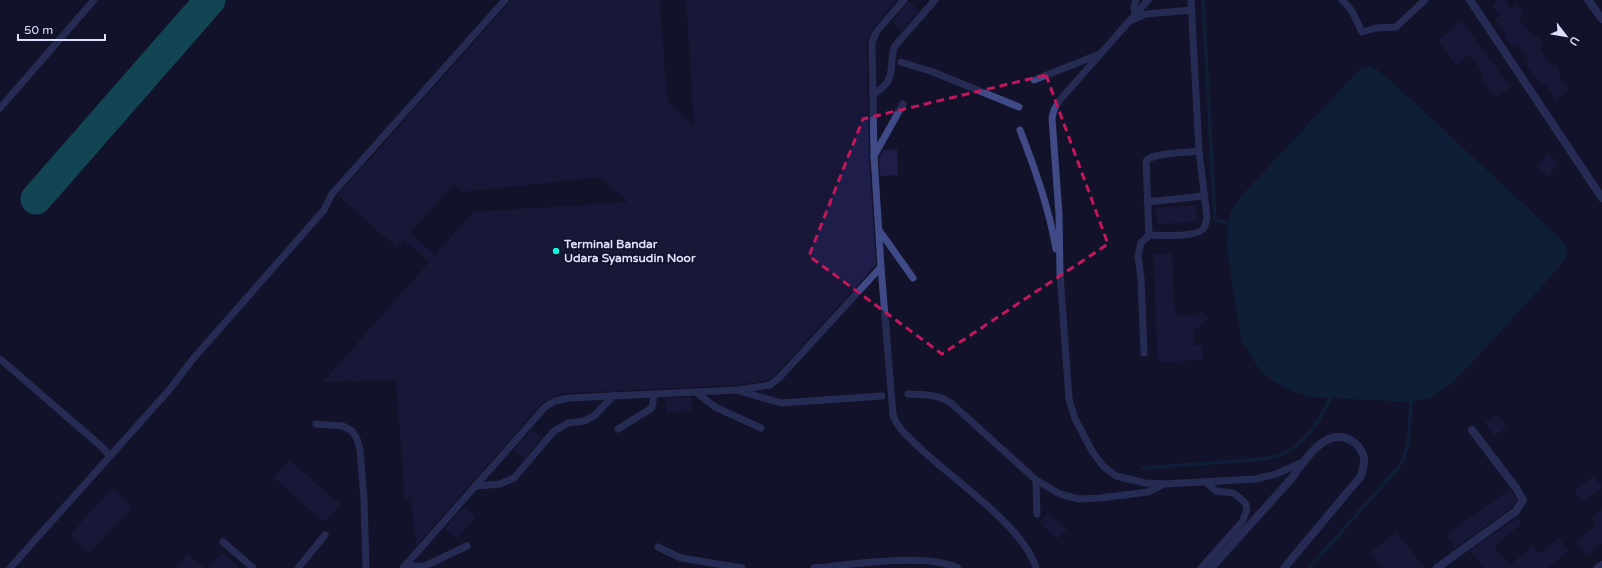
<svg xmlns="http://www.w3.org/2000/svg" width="1602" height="568" font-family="'Varela Round',sans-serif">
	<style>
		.water { fill: #0d2e48 }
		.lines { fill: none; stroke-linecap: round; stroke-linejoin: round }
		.stream { stroke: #0d2e48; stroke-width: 3.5 }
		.taxiway { stroke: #108486; stroke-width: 31 }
		.building { fill: #1f1e4a; fill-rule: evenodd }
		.service { stroke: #3f4a87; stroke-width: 7 }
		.minor { stroke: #3f4a87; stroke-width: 8 }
		.tertiary { stroke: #3f4a87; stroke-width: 8 }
		.marked { fill: none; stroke: #c2185b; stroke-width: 3; stroke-dasharray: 8 5; stroke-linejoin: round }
		.poi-dot { fill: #0ff7e2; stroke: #12122a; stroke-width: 1.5 }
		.labels { text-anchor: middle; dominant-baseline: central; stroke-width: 3.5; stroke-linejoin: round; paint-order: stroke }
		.poi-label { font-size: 12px; font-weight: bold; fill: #dcdefe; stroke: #12122a; text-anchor: start }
	</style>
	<rect width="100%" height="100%" fill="#12122a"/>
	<path class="water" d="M1370,66L1379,71L1415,103L1562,240C1569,249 1568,256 1561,265L1472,363L1450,385L1431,397L1411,402L1312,397L1292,391L1271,380L1257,366L1241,340L1227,248L1228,223L1231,212L1240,197L1360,69Z"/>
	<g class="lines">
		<g class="stream">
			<polyline points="1203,0 1215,220 1228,223"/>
			<path d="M1143,468L1264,459C1269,458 1276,457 1282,454C1303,446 1322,418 1330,398"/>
			<path d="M1309,568L1398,468C1411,449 1409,424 1411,402"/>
		</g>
		<polyline class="taxiway" points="36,199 210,0"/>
	</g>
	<g class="building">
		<path d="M510,0H660L667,101L694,126L686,0H897L873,28L867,42L869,156L876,265L776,374L768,380L737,385L569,393L554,396L542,403L416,546L411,496L405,502L396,380L323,382L429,262L404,240L397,248L338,195L509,3ZM600,177L628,202L473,212L435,255L410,233L454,184L462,192Z"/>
		<polygon points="1499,0 1505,0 1511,9 1517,4 1523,14 1518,18 1535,37 1536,35 1544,46 1540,49 1552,67 1556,64 1561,72 1558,74 1570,90 1556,100 1545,83 1542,85 1532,73 1526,64 1529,62 1517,44 1514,47 1505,37 1506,35 1495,20 1500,16 1492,5"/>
		<polygon points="909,1 919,11 902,31 892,22"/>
		<polygon points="1462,21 1510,87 1495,98 1480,77 1484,75 1470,54 1456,65 1438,40"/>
		<polygon points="897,149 898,175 880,176 879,157 883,150"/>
		<polygon points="1548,153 1559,163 1548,177 1536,167"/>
		<polygon points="1196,205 1197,222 1157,224 1156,208"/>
		<polygon points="1172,253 1175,316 1198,315 1202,311 1209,319 1193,331 1194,346 1202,345 1203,360 1158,362 1153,254"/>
		<polygon points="691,397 692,410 666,413 665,398"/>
		<polygon points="1497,414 1507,427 1494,436 1485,422"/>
		<polygon points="532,430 541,438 524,459 514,450"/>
		<polygon points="289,460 340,504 324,522 274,478"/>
		<polygon points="1594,476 1602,488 1581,501 1574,490"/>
		<polygon points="112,488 132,507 90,553 70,535"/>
		<polygon points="1510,489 1517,500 1512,507 1455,548 1446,535"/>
		<polygon points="464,507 476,517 457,539 445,528"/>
		<polygon points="1602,510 1602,543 1586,555 1576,541 1596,526 1591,518"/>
		<polygon points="1048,513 1067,529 1057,539 1039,523"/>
		<polygon points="1517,517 1522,523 1494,547 1510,565 1532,546 1539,554 1559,538 1569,551 1547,568 1484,568 1470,551"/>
		<polygon points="1396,532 1416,557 1425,568 1382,568 1370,553"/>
		<polygon points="222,553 239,568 208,568"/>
		<polygon points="188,554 205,568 175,568"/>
	</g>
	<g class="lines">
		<g class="service">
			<polyline points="1148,0 1059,101 1054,110 1052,118 1059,214 1060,273 1069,399 1075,419 1092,451 1103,466 1116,476 1145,483 1164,484 1256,479 1276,474 1301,463"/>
			<polyline points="1342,0 1352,11 1362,32 1376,28 1396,27 1425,0"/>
			<polyline points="1135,14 1134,6 1136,0"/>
			<polyline points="1132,20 1146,14 1192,10"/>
			<polyline points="901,62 933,72 1019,107"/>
			<polyline points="1034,80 1100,54"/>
			<path d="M873,95C876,92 882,89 885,85C895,74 889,58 895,46L935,0"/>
			<polyline points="0,108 94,0"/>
			<path d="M1020,130C1035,169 1049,208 1056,249"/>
			<polyline points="874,156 903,104"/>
			<polyline points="1147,202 1204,196"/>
			<polyline points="879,230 913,278"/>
			<path d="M1149,235L1146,161C1154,152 1186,153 1199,151"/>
			<path d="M881,267L893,415C898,430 911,439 922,450C953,479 1025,528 1036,568"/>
			<path d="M1144,353L1141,278L1138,256L1141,243L1149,235C1160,235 1195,238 1203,229C1206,226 1206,221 1207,217L1199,151L1191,0"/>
			<polyline points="0,359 102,447 110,456"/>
			<polyline points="740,391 781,403 882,396"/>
			<polyline points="696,392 715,407 761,428"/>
			<path d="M908,394C924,395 937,394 951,403L1036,480L1060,494L1079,499L1100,498L1148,492L1164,484"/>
			<polyline points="316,424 343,426 352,431 357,439 360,449 364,500 366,568"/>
			<polyline points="618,429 652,408 654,394"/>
			<polyline points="1036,480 1037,514"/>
			<polyline points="476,486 500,484 514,478 554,431 568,423 584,421 594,416 614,395"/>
			<polyline points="223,542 253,568"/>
			<polyline points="658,547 681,558 742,568"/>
			<polyline points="405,566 425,566 467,546"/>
			<polyline points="10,568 170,389 192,360 324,210 332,194 505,0"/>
			<polyline points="298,568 325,535"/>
			<polyline points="403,568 545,407 555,401 569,398 738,390 770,385 779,378 881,267 874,156 872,42 877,31 904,0"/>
			<path d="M814,568C851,565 925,552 958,568"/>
			<polyline points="1201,568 1242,522 1247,510 1246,504 1240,498 1233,493 1216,491 1206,482"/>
		</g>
		<g class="minor">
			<polyline points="1470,0 1602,198"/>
			<polyline points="1588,0 1602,19"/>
			<polyline points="1437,568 1516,511 1523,500 1516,488 1472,430"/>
		</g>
		<g class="tertiary">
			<path d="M1211,568L1292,478C1300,466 1313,448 1325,441C1341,431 1360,441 1364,458C1365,464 1362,471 1361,476L1284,568"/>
			<polyline points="1598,568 1602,565"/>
		</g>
	</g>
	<path d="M0 0H1602V568H0ZM1046,75L1108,244L942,354L809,256L863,119Z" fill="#12122a" fill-opacity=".55" fill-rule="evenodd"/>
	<path class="marked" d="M1046,75L1108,244L942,354L809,256L863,119Z"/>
	<circle class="poi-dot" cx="556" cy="251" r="4"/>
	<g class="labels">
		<g class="poi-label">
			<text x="564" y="244">Terminal Bandar<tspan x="564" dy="14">Udara Syamsudin Noor</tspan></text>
		</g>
	</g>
	<g transform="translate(1566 36) rotate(121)" stroke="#12122a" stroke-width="3" paint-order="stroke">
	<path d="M0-3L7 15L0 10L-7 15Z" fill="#dcdefe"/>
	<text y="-6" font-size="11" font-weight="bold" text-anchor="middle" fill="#dcdefe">U</text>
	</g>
	<path d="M18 34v6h87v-6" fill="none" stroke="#dcdefe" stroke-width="2"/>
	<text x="24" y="34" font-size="12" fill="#dcdefe" stroke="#12122a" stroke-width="3" paint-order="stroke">50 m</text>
</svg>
